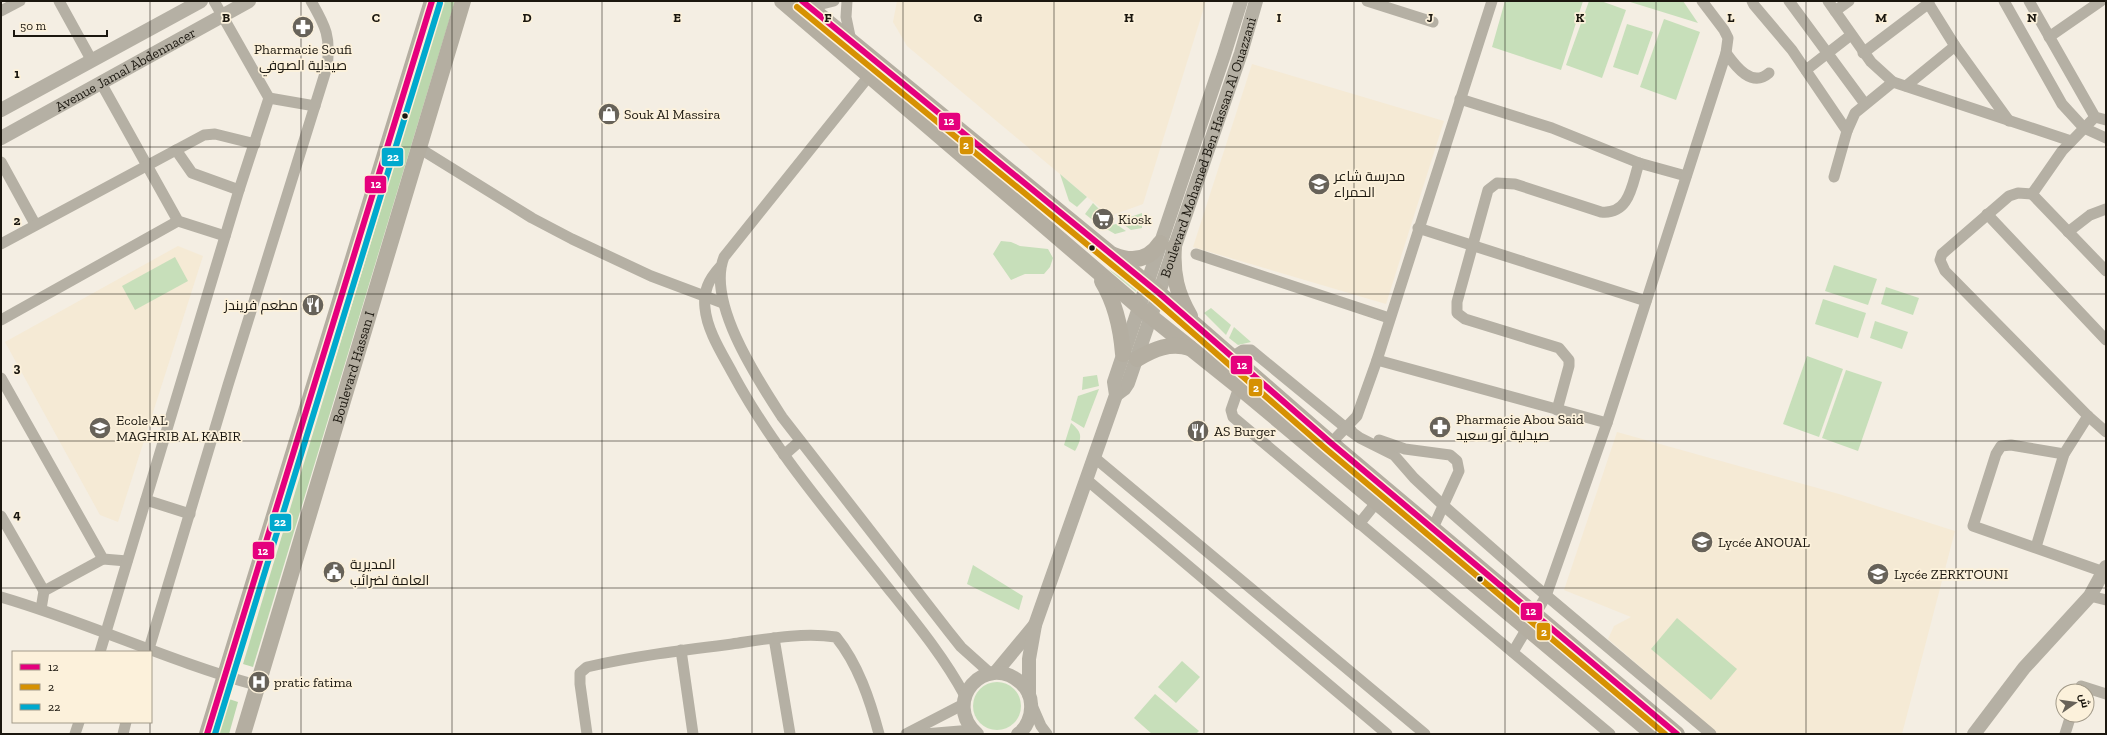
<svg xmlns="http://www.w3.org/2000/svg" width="2107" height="735" font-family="'Zilla Slab',Cairo,serif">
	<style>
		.built { fill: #f5ead5 }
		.green { fill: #c7dfba }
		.forest { fill: #bbd7ad }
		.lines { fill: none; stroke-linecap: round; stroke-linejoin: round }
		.minor { stroke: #b5b0a4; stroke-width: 11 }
		.tertiary { stroke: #b5b0a4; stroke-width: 14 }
		.secondary { stroke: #b4aea1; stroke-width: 16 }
		.bus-1-casing { stroke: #fcf1db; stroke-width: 9 }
		.bus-2-casing { stroke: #fcf1db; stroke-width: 9 }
		.bus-3-casing { stroke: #fcf1db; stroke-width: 9 }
		.bus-1 { stroke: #e5007d; stroke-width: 6 }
		.bus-2 { stroke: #d69102; stroke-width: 6 }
		.bus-3 { stroke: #00a9ce; stroke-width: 6 }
		.grid { fill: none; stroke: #1b170f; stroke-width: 1; stroke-opacity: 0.55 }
		.bus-dot { fill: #1b170f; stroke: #fcf1db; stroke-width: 1.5 }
		.labels { text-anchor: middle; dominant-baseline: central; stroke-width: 3.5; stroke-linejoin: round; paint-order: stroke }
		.poi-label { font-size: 14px; fill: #1b170f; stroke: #fcf1db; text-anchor: start }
		.street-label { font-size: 14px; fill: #1b170f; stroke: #fcf1db }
		.grid-label { font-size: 13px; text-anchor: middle; font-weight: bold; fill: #1b170f; stroke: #fcf1db; stroke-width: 3.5; stroke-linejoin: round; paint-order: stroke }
		.line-badge { stroke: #fcf1db; stroke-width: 1.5 }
		.badge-label { font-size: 11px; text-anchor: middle; font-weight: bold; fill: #fff }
	</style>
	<rect width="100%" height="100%" fill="#f4eee3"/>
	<g class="built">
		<polygon points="897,1 1206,1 1143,204 1110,216 907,46 893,22"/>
		<polygon points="1252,64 1444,121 1386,304 1193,247"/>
		<polygon points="178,246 203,256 118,522 100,515 5,342"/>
		<polygon points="1617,432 1839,494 1955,531 1902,734 1718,734 1608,639 1614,626 1631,617 1564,590"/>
	</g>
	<g class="green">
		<polygon points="1505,1 1583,1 1561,70 1492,47"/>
		<polygon points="1589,1 1601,1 1626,10 1602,78 1566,65"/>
		<polygon points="1627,1 1683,1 1698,23"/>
		<polygon points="1664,19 1700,32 1676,100 1640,87"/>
		<polygon points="1627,24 1653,32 1638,75 1613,67"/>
		<polygon points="1060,174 1087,197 1077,207 1069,201"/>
		<polygon points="1093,203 1100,210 1095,222 1085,214"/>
		<polygon points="1142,213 1142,228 1131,230 1119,221"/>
		<polygon points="1116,224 1126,231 1115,234 1103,227"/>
		<polygon points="1001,241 1011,242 1020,246 1048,249 1053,258 1050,267 1044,274 1025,274 1011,280 993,254"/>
		<polygon points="175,257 188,281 135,310 122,286"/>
		<polygon points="1834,265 1877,279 1868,305 1825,291"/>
		<polygon points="1108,269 1138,288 1136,292"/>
		<polygon points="1886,287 1919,298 1913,315 1881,304"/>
		<polygon points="1823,299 1866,313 1858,338 1815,324"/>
		<polygon points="1211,308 1231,325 1226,335 1204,313"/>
		<polygon points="1875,321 1908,332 1902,349 1870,338"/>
		<polygon points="1234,327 1251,342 1238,345 1229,338"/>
		<polygon points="1807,356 1843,369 1819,437 1783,424"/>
		<polygon points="1846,370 1882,382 1858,451 1822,438"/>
		<polygon points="1097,375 1099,386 1082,390 1083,377"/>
		<polygon points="1099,389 1084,428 1071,420 1078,396"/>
		<path d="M1071,423C1083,433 1082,438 1075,451L1064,445Z"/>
		<polygon points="973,565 1023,596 1019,610 967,584"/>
		<polygon points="1677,618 1737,669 1711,700 1651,649"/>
		<polygon points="1182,661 1200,677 1176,703 1158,687"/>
		<circle cx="997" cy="706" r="24"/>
		<polygon points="1155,694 1199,731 1196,734 1152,734 1134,718"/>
	</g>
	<g class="forest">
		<polygon points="444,1 455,1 253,667 243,664"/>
		<polygon points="226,698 238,702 229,734 215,734"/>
	</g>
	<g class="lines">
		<g class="minor">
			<polyline points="59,1 92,61"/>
			<polyline points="847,1 846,17 851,41"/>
			<polyline points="1367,1 1433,22"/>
			<polyline points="1752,1 1754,5 1792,50 1847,131 1834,177"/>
			<polyline points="1789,1 1865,104"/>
			<polyline points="1828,1 1871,62 1893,82 2071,141"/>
			<polyline points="1927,1 1955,46 2009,121"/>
			<polyline points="2004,1 2062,104 2084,128 2106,138"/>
			<polyline points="2029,1 2095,117 2106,120"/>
			<polyline points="810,7 834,1"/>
			<polyline points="1,11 20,1"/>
			<polyline points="1835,11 1849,1"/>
			<polyline points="2049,37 2101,1"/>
			<path d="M1726,53C1736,67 1752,88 1769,73"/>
			<polyline points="1863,53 1929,3"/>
			<polyline points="1806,70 1851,35"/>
			<path d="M873,71L724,257C706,302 758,380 782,417L949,632L961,647L990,673"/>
			<polyline points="101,83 178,221 225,236"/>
			<polyline points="1906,86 1955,46"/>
			<polyline points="269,98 315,106"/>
			<polyline points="1460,99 1552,128 1639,163 1686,176"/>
			<polyline points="2095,117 2062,151 2032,194 2018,193 2009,196 1942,254 1940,260 1945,271 2088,416 2106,432"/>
			<polyline points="1847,131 1855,113 1893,82"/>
			<polyline points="419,148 532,218 572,239 651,276 723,303"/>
			<polyline points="176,150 192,173 239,190"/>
			<polyline points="1,162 35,224"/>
			<polyline points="2032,194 2106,271"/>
			<polyline points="1987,214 2106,340"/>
			<polyline points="1418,228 1646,301"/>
			<polyline points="2068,232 2090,215 2106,209"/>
			<polyline points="1,244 204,135 215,134 255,144"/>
			<polyline points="1196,254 1389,318"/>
			<path d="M720,267C709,279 703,291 705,308C707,331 723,355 733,374C775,452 834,519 888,588C916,623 944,657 965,696"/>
			<polyline points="1,320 178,221"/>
			<polyline points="1232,357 1243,350 1251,350 1346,428 1351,430"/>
			<polyline points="1377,360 1607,423"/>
			<polyline points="1,378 103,559 127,561"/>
			<polyline points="1239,387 1231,410 1233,417 1610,734"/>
			<path d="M1557,410L1569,366V360L1559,348L1465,319L1457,313V302L1488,190L1497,183L1515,184L1601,212C1630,215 1632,184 1639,163"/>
			<polyline points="1346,428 1360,438 1394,455 1414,478 1444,506 1535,586 1711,734"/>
			<polyline points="1379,440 1405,449 1450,455 1457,461 1459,471 1433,528"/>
			<polyline points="1331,443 1357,416 1377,360 1492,1"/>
			<polyline points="2064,454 2011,445 2001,446 1996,454 1973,526 2104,572"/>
			<polyline points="784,455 800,441"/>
			<polyline points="1095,458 1425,734"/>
			<polyline points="1087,480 1387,734"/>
			<polyline points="146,500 190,514"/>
			<polyline points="1,516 44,591 41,609"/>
			<polyline points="1359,524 1376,503"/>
			<polyline points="2036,547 2064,454 2088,416"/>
			<polyline points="44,591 103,559"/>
			<polyline points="2090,596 2106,600"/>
			<path d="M1,597C87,622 169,661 256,685"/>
			<polyline points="774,638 790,734"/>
			<polyline points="681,650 693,734"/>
			<polyline points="100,652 239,190 269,98 214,1"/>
			<path d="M148,652L228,385L327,67C331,37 326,27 311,1"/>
			<polyline points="1513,652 1546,596 1607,423 1726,53 1728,38 1724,30 1702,1"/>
			<polyline points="2079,691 2081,686 2106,694"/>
			<polyline points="1031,703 1041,726 1047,734"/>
			<polyline points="75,734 79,722"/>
			<polyline points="123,734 126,722"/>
			<path d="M587,734L580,684V673L587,667C635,656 684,650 732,644C766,639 802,632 836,637C858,664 870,700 879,734"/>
			<polyline points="906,734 964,704"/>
			<polyline points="924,734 972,730"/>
			<polyline points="2065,734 2071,715"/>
		</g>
		<g class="tertiary">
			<polyline points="1,110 201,1"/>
			<path id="s1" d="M1,138L249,1"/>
			<path id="s2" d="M1116,395L1124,389L1128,383L1241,53L1256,1"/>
			<polyline points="996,672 1035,625"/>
			<polyline points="1029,694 1029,659 1035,625 1116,395 1114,382 1224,55 1241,1"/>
			<path d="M977,734C941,702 985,651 1021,683C1027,688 1031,697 1031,704C1032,715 1027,728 1018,734"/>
			<polyline points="1974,734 2024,668 2090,596 2106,567"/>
		</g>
		<g class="secondary">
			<polyline points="782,1 1139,307 1239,387 1653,734"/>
			<polyline points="802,1 1160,294 1331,443 1677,734"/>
			<path d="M1174,247C1172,274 1177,294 1190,316"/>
			<path d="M1114,255C1133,263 1149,260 1160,243"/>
			<path d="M1102,281C1116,304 1121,328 1123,354"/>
			<path d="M1137,359C1154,349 1170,342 1190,348"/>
			<polyline points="207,734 432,1"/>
			<path id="s3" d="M243,734L463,1"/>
		</g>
		<g class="bus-1-casing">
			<g id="bus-1">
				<polyline points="802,1 1160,294 1331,443 1677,734"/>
				<polyline points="207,734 432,1"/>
			</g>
		</g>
		<g class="bus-2-casing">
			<polyline id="bus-2" points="797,7 1155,300 1326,449 1665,734"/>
		</g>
		<g class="bus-3-casing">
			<polyline id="bus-3" points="215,734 440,3"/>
		</g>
		<use href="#bus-1" class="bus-1"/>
		<use href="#bus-2" class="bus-2"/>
		<use href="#bus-3" class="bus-3"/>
	</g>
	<path class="grid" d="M150,1V652M301,1V734M452,1V734M602,1V734M752,1V734M903,1V734M1054,1V734M1204,1V734M1354,1V734M1505,1V734M1656,1V734M1806,1V734M1956,1V734M1,147H2106M1,294H2106M1,441H2106M1,588H2106M150,722V734"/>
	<defs>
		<g id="pharmacy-disc" transform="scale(1.15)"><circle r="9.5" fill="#676259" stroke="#fcf1db"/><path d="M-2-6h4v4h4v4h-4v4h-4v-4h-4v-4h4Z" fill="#fff"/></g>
		<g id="shop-disc" transform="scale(1.15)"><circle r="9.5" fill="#676259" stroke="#fcf1db"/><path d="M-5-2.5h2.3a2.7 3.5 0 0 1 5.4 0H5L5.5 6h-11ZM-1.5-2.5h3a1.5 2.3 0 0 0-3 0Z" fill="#fff"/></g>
		<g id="school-disc" transform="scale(1.15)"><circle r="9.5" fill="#676259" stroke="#fcf1db"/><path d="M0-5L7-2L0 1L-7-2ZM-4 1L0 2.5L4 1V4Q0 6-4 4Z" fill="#fff"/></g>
		<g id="supermarket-disc" transform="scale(1.15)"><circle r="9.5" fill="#676259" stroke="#fcf1db"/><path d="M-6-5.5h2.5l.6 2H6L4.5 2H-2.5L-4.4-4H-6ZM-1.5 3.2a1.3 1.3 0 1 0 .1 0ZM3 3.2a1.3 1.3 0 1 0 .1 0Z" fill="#fff"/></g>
		<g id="restaurant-disc" transform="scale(1.15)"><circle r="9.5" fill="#676259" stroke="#fcf1db"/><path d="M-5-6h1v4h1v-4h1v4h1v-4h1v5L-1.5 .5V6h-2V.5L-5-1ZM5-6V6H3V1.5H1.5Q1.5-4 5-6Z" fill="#fff"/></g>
		<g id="civic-disc" transform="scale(1.15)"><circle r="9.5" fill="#676259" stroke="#fcf1db"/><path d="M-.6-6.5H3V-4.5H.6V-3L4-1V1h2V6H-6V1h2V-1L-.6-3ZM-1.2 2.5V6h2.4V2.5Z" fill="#fff"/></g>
		<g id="hospital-disc" transform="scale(1.15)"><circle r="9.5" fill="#676259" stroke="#fcf1db"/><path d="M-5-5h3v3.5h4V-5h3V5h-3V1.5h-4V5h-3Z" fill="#fff"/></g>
	</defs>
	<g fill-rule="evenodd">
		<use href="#pharmacy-disc" x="303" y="27"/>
		<use href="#shop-disc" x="609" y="114"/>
		<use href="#school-disc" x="1319" y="184"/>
		<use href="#supermarket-disc" x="1103" y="219"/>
		<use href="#restaurant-disc" x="313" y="305"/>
		<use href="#pharmacy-disc" x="1440" y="427"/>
		<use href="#school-disc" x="100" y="428"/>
		<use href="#restaurant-disc" x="1198" y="431"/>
		<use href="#school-disc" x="1702" y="542"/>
		<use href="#civic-disc" x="334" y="572"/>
		<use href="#school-disc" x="1878" y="574"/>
		<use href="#hospital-disc" x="259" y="682"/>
	</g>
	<g class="bus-dot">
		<circle cx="405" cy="116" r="3.5"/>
		<circle cx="1092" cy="248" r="3.5"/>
		<circle cx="1480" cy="579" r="3.5"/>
	</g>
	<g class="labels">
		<g class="poi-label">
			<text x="303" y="49" text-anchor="middle">Pharmacie Soufi<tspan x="303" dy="16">صيدلية الصوفي</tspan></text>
			<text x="624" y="114">Souk Al Massira</text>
			<text x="1334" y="176">مدرسة شاعر<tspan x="1334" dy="16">الحمراء</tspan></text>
			<text x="1118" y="219">Kiosk</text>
			<text x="298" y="305" text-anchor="end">مطعم فريندز</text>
			<text x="1456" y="419">Pharmacie Abou Said<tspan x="1456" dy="16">صيدلية أبو سعيد</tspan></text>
			<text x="116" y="420">Ecole AL<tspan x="116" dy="16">MAGHRIB AL KABIR</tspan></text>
			<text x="1214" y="431">AS Burger</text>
			<text x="1718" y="542">Lycée ANOUAL</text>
			<text x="350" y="564">المديرية<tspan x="350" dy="16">العامة لضرائب</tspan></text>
			<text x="1894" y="574">Lycée ZERKTOUNI</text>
			<text x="274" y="682">pratic fatima</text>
		</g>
		<g class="street-label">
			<text stroke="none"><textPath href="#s1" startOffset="142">Avenue Jamal Abdennacer</textPath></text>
			<text stroke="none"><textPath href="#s2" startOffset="266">Boulevard Mohamed Ben Hassan Al Ouazzani</textPath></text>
			<text stroke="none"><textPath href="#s3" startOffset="383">Boulevard Hassan I</textPath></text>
		</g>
	</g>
	<g class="grid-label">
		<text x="226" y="22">B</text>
		<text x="376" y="22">C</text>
		<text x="527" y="22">D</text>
		<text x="677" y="22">E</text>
		<text x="828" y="22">F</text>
		<text x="978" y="22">G</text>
		<text x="1129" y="22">H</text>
		<text x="1279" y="22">I</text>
		<text x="1430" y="22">J</text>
		<text x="1580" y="22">K</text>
		<text x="1731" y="22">L</text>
		<text x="1881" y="22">M</text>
		<text x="2032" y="22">N</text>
		<text x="17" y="78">1</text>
		<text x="17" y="225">2</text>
		<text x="17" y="372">3</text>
		<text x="17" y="519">4</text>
	</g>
	<g class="line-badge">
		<rect x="938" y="112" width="23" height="19" rx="4" fill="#e5007d"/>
		<rect x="959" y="136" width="15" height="19" rx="4" fill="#d69102"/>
		<rect x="381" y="147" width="23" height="20" rx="4" fill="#00a9ce"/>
		<rect x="364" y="175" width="23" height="19" rx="4" fill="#e5007d"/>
		<rect x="1230" y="355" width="23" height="20" rx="4" fill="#e5007d"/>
		<rect x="1248" y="378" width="15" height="19" rx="4" fill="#d69102"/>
		<rect x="269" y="513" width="23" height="19" rx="4" fill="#00a9ce"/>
		<rect x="252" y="541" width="23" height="19" rx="4" fill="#e5007d"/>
		<rect x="1520" y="602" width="23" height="19" rx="4" fill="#e5007d"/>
		<rect x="1536" y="622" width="15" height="19" rx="4" fill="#d69102"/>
	</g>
	<g class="badge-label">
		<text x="949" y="125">12</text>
		<text x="966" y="149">2</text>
		<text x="393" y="161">22</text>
		<text x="376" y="188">12</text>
		<text x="1242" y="369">12</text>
		<text x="1256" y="392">2</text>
		<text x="280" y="526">22</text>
		<text x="263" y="555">12</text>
		<text x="1531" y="615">12</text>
		<text x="1544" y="636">2</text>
	</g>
	<rect width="2107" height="735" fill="none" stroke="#1b170f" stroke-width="4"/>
	<rect x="12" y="651" width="140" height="72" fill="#fcf1db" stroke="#a29a89"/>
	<rect x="20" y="664" width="20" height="6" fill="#e5007d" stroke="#a29a89"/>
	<text x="48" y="671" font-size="12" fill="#1b170f">12</text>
	<rect x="20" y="684" width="20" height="6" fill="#d69102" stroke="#a29a89"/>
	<text x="48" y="691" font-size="12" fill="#1b170f">2</text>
	<rect x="20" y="704" width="20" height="6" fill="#00a9ce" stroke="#a29a89"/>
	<text x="48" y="711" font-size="12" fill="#1b170f">22</text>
	<g transform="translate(2075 703) rotate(77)"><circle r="19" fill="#fcf1db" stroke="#a29a89"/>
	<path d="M0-3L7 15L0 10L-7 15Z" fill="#676259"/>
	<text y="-6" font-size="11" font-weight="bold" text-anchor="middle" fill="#1b170f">ش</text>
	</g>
	<path d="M14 30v6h93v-6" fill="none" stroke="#1b170f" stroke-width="2"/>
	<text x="20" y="30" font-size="12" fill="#1b170f" stroke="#fcf1db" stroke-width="3" paint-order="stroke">50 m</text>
</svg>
